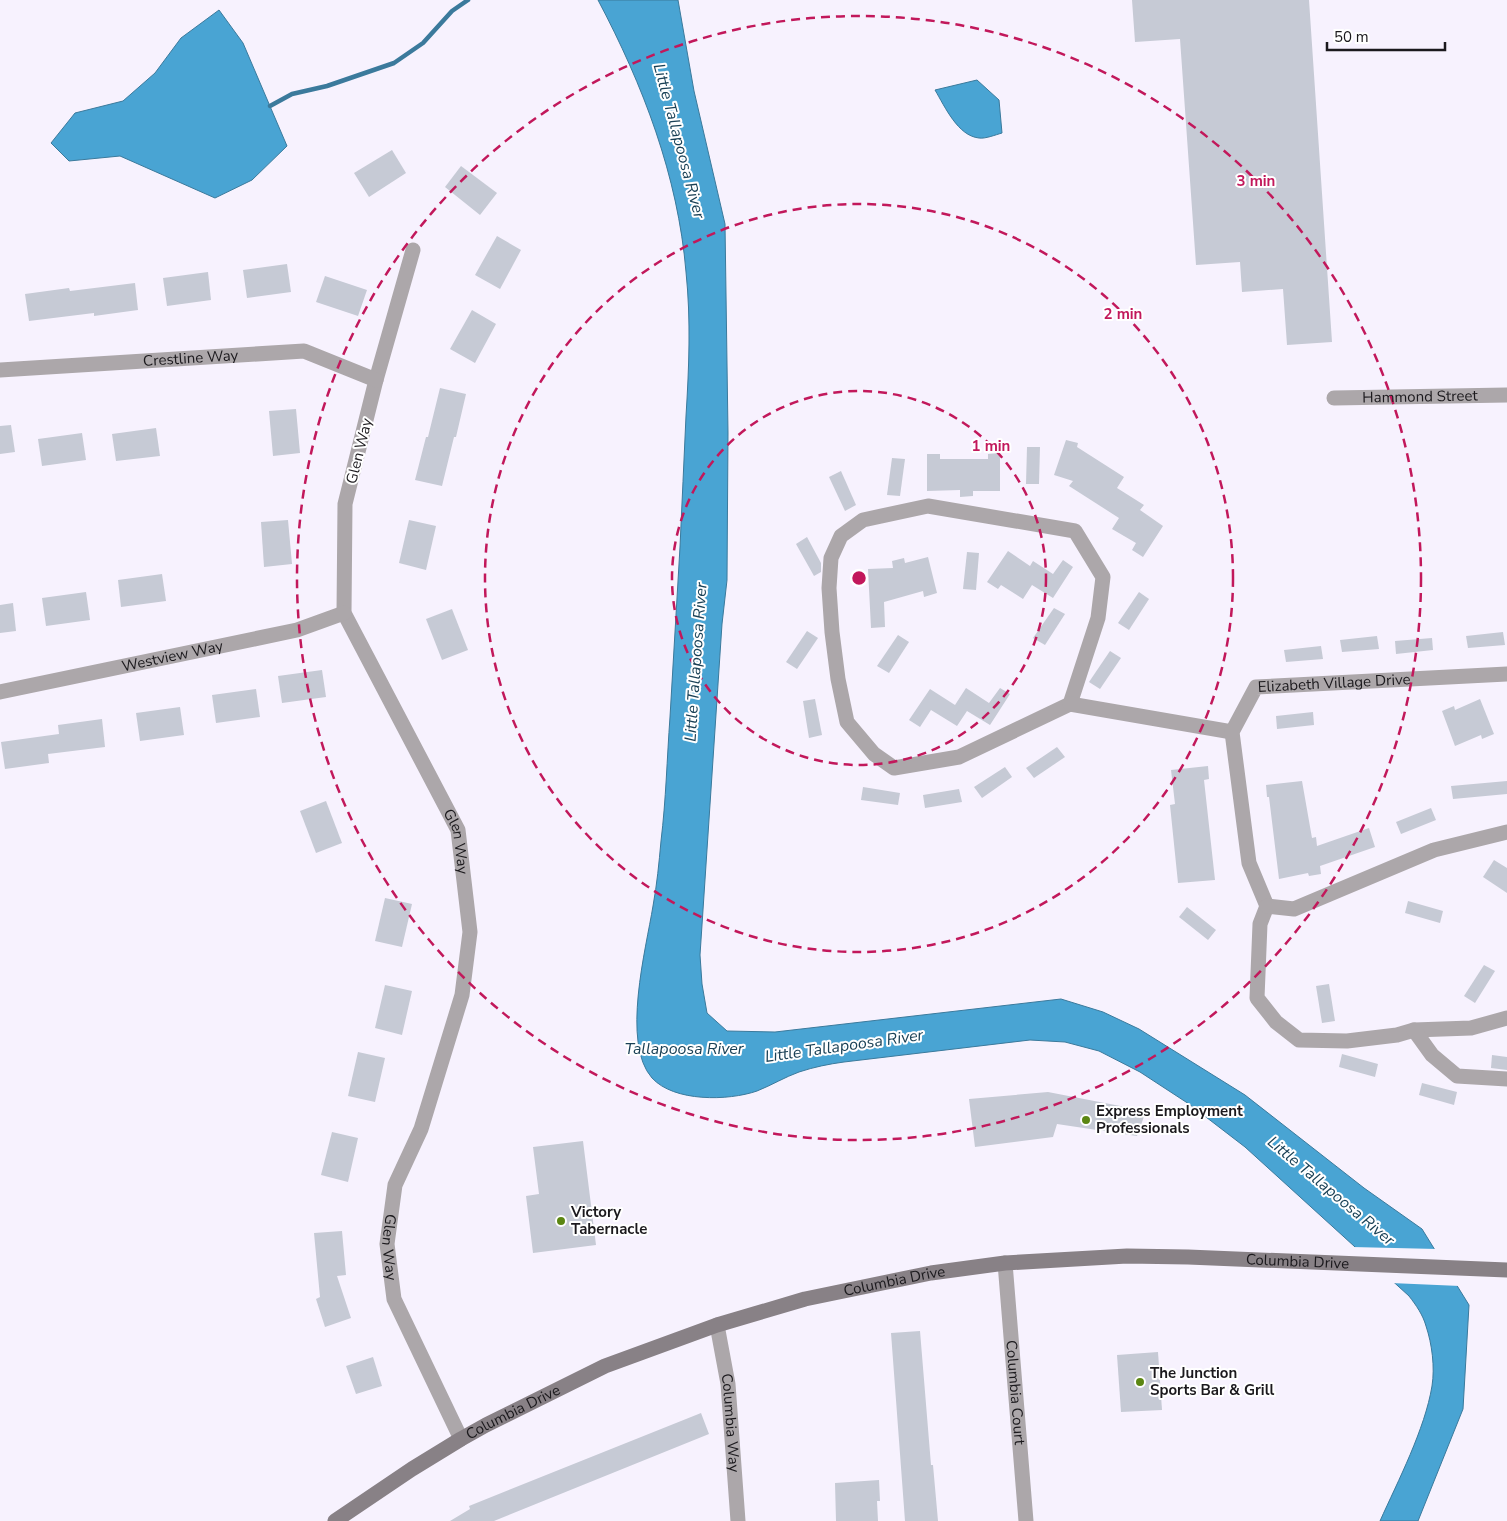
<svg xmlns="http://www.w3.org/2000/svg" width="1507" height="1521" font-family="'Nunito Sans',sans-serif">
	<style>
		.water { fill: #49a4d3; stroke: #3b7a9c }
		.pier { fill: #f7f2fe }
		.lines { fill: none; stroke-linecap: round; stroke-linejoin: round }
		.stream { stroke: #3b7a9c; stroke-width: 4.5 }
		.building { fill: #c6cad5 }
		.street { stroke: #aca7aa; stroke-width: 15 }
		.secondary { stroke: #888186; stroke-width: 15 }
		.ring { fill: none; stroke: #c2185b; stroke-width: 2.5; stroke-dasharray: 9 6 }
		.poi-dot { fill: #5b8612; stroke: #fff; stroke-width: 2 }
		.labels { text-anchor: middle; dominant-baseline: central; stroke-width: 4; stroke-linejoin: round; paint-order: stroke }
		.street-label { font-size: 15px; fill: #1b191d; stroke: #fff }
		.poi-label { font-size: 15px; font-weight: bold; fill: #1b191d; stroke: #fff; text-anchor: start }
		.water-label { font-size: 16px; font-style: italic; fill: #1a4156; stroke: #fff }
		.centre { fill: #c2185b; stroke: #fff; stroke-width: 2.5 }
		.ring-label { font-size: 15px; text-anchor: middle; font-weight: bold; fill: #c2185b; stroke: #fff; stroke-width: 4; stroke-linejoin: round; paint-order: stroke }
	</style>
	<rect width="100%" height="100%" fill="#f7f2fe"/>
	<g class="water">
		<path d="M598,0H678L694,91L725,224L728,433L727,580L722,624L700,955L702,984L707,1013L727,1031L775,1032L1061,999L1103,1012L1139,1029L1245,1095L1364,1188L1422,1229L1469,1305L1463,1409L1418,1521H1380C1398,1481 1425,1429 1432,1386C1435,1367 1432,1344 1426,1326C1423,1315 1416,1305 1409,1296L1245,1147L1189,1104L1140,1072L1099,1051L1065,1042L1030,1040L844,1062C829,1064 814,1067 799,1072C785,1077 772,1085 757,1091C728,1101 674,1102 652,1078C621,1043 646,949 653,906C657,884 659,863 661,841C666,800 667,758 670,717C673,660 677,604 680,547C682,503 684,460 686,416C689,368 691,320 686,272C678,176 643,85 598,0Z"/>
		<polygon points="219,10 243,43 287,146 252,180 215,198 120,156 69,161 51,143 75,113 123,101 155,73 181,38"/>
		<path d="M977,80L999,100L1002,133C995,135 985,139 979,138C958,136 945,107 935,90Z"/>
	</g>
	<polygon class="pier" points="1352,1247 1437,1249 1460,1286 1391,1283"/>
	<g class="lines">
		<polyline class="stream" points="270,106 292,94 327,86 394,63 423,43 452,11 468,0"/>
	</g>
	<g class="building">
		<polygon points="1132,0 1309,0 1332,342 1287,345 1283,289 1242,292 1240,262 1196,265 1180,39 1135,42"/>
		<polygon points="392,150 406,173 369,197 354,173"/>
		<polygon points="461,166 497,193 480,215 445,187"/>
		<polygon points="497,236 521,250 500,289 475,275"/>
		<polygon points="287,264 291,292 247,298 243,270"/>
		<polygon points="208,272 211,300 167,306 163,278"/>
		<polygon points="325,276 367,290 358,316 316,302"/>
		<polygon points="135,283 138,310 94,316 94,313 29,321 25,294 69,288 70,291"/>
		<polygon points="472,310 496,324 475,363 450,349"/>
		<polygon points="440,388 466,394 456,437 454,437 442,486 415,480 426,437 428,437"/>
		<polygon points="296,409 300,453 273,456 269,411"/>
		<polygon points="11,425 15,452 0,454 0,426"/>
		<polygon points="156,428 160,456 116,461 112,434"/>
		<polygon points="82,433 86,460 42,466 38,439"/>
		<polygon points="1066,440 1078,443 1077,447 1124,477 1117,488 1144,505 1140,510 1163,526 1143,557 1132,550 1136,543 1112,529 1119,518 1069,486 1073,481 1054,475"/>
		<polygon points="1027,447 1040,447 1039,484 1026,484"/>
		<polygon points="1000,453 1000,491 973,491 973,496 960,497 960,490 927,491 927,454 940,454 940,459 988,459 988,454"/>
		<polygon points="892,458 905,459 900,496 887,495"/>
		<polygon points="841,471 856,505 845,511 829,477"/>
		<polygon points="288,520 292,564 264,567 261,522"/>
		<polygon points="409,520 436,526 426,570 399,563"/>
		<polygon points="807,537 821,563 821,572 814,576 796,544"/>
		<polygon points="1008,551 1030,566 1033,561 1053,574 1063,560 1073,567 1053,598 1032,585 1023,599 1001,585 998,589 987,582"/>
		<polygon points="967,552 979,553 976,590 963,589"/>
		<polygon points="928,557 937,593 924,597 923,591 884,602 885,627 871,628 868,569 893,568 892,561 904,558 905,563"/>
		<polygon points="162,574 166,601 121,607 118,580"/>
		<polygon points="86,592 90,620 46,626 42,598"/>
		<polygon points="1139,592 1149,599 1129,630 1118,623"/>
		<polygon points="13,603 16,631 0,633 0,605"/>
		<polygon points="1054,608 1065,614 1045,645 1033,638"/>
		<polygon points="452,609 468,650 442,660 426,619"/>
		<polygon points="807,631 818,638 797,669 786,662"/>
		<polygon points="1503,632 1505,645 1468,648 1466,636"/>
		<polygon points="898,635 909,642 889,673 877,666"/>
		<polygon points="1377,636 1379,649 1342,652 1340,640"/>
		<polygon points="1432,638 1433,650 1396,654 1395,641"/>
		<polygon points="1321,646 1323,659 1286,662 1284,650"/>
		<polygon points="1110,651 1121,658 1100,689 1089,682"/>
		<polygon points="322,670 326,697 282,703 278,676"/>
		<polygon points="966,688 989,703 1000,688 1010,694 990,725 967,711 957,726 931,710 920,727 909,720 930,689 955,705"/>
		<polygon points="256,689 260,717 216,723 212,695"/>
		<polygon points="815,699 822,735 809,738 803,701"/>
		<polygon points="1480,699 1494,734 1482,739 1481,735 1455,746 1442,711 1454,706 1455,710"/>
		<polygon points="180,707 184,735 140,741 136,713"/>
		<polygon points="1313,712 1314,725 1277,729 1276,716"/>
		<polygon points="102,719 105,747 48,754 49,763 5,769 1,742 59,734 58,725"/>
		<polygon points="1057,747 1065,757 1034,778 1026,768"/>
		<polygon points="1208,766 1209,779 1204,780 1215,880 1178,883 1170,805 1175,804 1171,770"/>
		<polygon points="1005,767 1012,777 982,798 974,787"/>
		<polygon points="1302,781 1312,838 1316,837 1317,846 1369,828 1375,847 1320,866 1321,874 1309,876 1308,873 1279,879 1269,797 1267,797 1266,785"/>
		<polygon points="1507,781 1507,794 1453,799 1451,786"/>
		<polygon points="863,787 900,793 898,805 861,800"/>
		<polygon points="959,789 962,802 925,808 923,795"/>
		<polygon points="326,801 342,843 316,853 300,811"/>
		<polygon points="1431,808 1436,820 1401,834 1396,822"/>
		<polygon points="1494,860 1507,868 1507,893 1483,877"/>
		<polygon points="385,898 412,904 402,947 375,941"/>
		<polygon points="1408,901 1443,911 1440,923 1405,913"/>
		<polygon points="1187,907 1216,930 1208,940 1179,917"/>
		<polygon points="1484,965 1495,971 1475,1003 1464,996"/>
		<polygon points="1329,984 1335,1021 1322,1023 1316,986"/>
		<polygon points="385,985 412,991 402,1035 375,1028"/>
		<polygon points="358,1052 385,1058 375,1102 348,1096"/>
		<polygon points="1342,1054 1378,1064 1375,1077 1339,1067"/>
		<polygon points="1492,1055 1507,1057 1507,1070 1491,1068"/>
		<polygon points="1422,1083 1457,1092 1454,1105 1419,1095"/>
		<polygon points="1048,1092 1146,1111 1137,1136 1057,1124 1053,1137 975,1147 969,1099"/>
		<polygon points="332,1132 358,1138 348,1182 321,1175"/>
		<polygon points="583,1141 596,1245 533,1253 526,1196 539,1194 533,1147"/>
		<polygon points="342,1231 346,1275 337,1276 351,1318 325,1327 316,1299 320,1297 314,1233"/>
		<polygon points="920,1331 931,1465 933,1465 938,1521 905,1521 891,1333"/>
		<polygon points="1158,1352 1162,1410 1121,1412 1117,1355"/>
		<polygon points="373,1357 382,1386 356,1394 346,1366"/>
		<polygon points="701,1413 709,1434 494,1521 450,1521 470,1509 469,1506"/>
		<polygon points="879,1480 880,1501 877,1501 878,1521 836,1521 835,1483"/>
	</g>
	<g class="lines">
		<g class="street">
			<path id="s1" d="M413,250L376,380L345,504L344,613L458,830L470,932L462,995L421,1129L395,1185L387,1244L394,1299L461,1439"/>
			<path id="s2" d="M0,370L304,351L376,380"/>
			<path id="s3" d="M1334,398L1507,395"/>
			<polygon points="928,506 1075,531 1103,577 1098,618 1070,704 959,757 894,768 874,754 847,722 838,679 832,632 829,588 831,558 841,536 863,520"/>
			<path id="s4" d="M0,692L297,630L344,613"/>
			<polyline points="1070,704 1232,732"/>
			<path id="s5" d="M1267,906L1249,863L1232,732L1256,687L1507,674"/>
			<polyline points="1267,906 1260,924 1257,998 1276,1022 1299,1040 1347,1041 1397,1035 1414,1030 1471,1028 1507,1018"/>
			<polyline points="1267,906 1294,909 1434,850 1507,832"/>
			<polyline points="1414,1030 1432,1055 1457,1076 1507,1079"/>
			<path id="s6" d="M1005,1263L1026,1521"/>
			<path id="s7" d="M717,1325L728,1384L738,1521"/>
		</g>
		<path class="secondary" id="s8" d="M335,1521L412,1469L461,1439L486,1425L605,1366L717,1325L805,1299L931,1273L1005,1263L1127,1256L1188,1257L1507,1270"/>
	</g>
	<g class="ring">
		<circle cx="859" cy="578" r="187"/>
		<circle cx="859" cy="578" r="374"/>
		<circle cx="859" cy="578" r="562"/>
	</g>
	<g class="poi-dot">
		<circle cx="1086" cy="1120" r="5"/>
		<circle cx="561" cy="1221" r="5"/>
		<circle cx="1140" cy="1382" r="5"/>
	</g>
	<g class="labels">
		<g class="street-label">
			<text stroke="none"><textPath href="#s2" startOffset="191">Crestline Way</textPath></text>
			<text stroke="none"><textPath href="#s3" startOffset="86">Hammond Street</textPath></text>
			<text transform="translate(359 451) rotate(-76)">Glen Way</text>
			<text stroke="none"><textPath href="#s4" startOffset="176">Westview Way</textPath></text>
			<text stroke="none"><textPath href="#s5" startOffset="308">Elizabeth Village Drive</textPath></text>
			<text stroke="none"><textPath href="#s1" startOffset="628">Glen Way</textPath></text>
			<text stroke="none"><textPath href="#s1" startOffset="1048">Glen Way</textPath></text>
			<text stroke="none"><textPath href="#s8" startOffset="1019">Columbia Drive</textPath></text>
			<text stroke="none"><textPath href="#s8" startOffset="614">Columbia Drive</textPath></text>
			<text stroke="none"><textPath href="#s6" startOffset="130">Columbia Court</textPath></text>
			<text stroke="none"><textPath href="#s8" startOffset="209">Columbia Drive</textPath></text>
			<text stroke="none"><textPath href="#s7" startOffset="99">Columbia Way</textPath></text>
		</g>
		<g class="poi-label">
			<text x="1096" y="1111">Express Employment<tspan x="1096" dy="17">Professionals</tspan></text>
			<text x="571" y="1212">Victory<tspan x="571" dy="17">Tabernacle</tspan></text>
			<text x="1150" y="1373">The Junction<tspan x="1150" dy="17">Sports Bar &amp; Grill</tspan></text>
		</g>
		<g class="water-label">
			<text transform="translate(679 141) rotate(75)">Little Tallapoosa River</text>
			<text transform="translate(696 662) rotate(-86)">Little Tallapoosa River</text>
			<text transform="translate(844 1046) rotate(-8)">Little Tallapoosa River</text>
			<text x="684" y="1049">Tallapoosa River</text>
			<text transform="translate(1331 1191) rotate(40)">Little Tallapoosa River</text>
		</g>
	</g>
	<circle cx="859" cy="578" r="8" class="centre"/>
	<g class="ring-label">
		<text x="1256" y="186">3 min</text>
		<text x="1123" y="319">2 min</text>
		<text x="991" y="451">1 min</text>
	</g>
	<path d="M1327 42v8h118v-8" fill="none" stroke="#1b191d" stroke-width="2.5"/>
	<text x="1334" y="42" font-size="15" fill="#1b191d" stroke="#ffffff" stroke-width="4" paint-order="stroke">50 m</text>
</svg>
